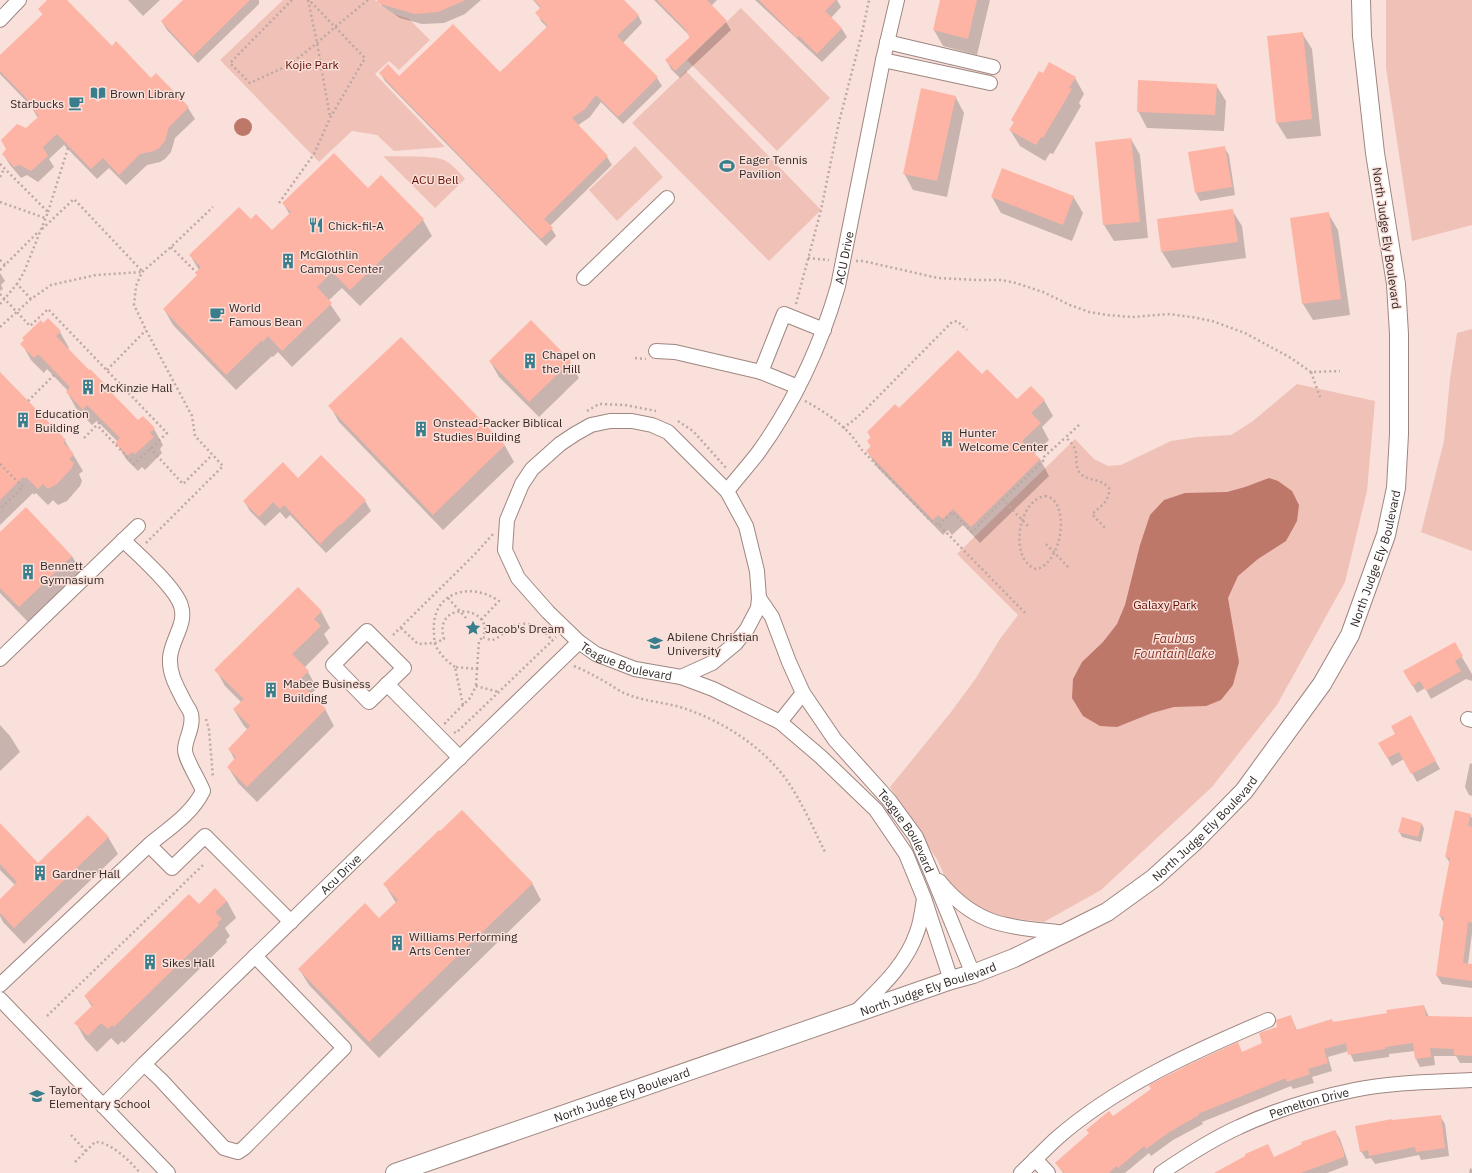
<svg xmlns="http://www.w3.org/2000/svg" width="1472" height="1173" font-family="'IBM Plex Sans',sans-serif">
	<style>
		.green { fill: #f0c1b7 }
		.water { fill: #bd786a }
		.shadow { fill: #0003 }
		.building { fill: #feb4a5 }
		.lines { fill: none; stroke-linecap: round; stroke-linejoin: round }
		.minor-casing { stroke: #9e8681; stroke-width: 16 }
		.major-casing { stroke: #9e8681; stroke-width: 20 }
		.path { stroke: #bda8a3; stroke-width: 2.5; stroke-dasharray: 2 3; stroke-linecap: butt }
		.minor { stroke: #fff; stroke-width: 14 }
		.major { stroke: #fff; stroke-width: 18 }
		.labels { text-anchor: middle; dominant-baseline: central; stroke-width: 3; stroke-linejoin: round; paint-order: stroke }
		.park-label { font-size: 12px; fill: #620d01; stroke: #fae0da }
		.poi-label { font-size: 12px; fill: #312826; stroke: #fae0da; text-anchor: start }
		.street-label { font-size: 12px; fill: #312826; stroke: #fae0da }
		.water-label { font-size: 13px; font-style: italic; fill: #8c3727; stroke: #fae0da }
	</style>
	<rect width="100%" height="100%" fill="#fae0da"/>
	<g class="green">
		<polygon points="283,0 375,0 380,5 394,14 409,19 430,40 399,70 389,61 375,74 445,147 394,151 377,135 352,131 319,162 220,60"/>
		<polygon points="1386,0 1472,0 1472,225 1412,241 1386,68"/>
		<polygon points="741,8 830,98 777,151 687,60"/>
		<polygon points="686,71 821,210 769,261 632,123"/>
		<polygon points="635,146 663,177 617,221 589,190"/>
		<path d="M383,156C396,157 434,155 444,160C452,164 459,172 465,179L435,208Z"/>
		<polygon points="1472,329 1472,551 1421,532 1444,441 1450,379 1457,333"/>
		<polygon points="1297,384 1375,401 1367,491 1345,582 1277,705 1212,787 1101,890 1044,922 1010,918 980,909 959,894 945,877 938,861 890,787 951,712 976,678 1000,639 1018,615 957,554 1075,439 1094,459 1108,466 1121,465 1171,441 1197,437 1231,435 1253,421"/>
	</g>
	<g class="water">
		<circle cx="243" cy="127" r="9"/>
		<polygon points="1269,478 1278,481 1292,491 1299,505 1297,521 1286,541 1258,559 1238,576 1228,598 1239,662 1233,685 1221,700 1206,706 1174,707 1152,713 1117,727 1100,726 1083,716 1072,698 1073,679 1082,662 1103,642 1117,624 1125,605 1140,545 1150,515 1164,500 1185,493 1227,492 1245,487"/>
	</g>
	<g class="shadow">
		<polygon points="49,0 66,0 112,47 151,79 156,74 188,108 195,119 175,138 171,152 165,159 160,162 147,165 126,185 109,168 97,179 64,145 49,159 54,167 38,182 27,175 21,178 10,165 3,154 26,129 38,118 30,105 0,74 0,57 43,15 39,9"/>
		<polygon points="128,0 160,0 143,16"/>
		<polygon points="185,0 259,0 259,4 198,63 167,30 162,22"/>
		<polygon points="377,0 481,0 465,14 444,23 422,24 400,18 382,6"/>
		<polygon points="533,0 623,0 638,15 642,23 623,43 657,78 662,86 623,124 601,102 590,117 577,126 607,157 612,165 550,226 556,236 546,246 385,81 380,73 399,77 500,73 547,27 541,21 537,13 541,9"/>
		<polygon points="654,0 717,0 711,6 726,22 731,30 680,78 671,69 666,60 690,38 688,34"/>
		<polygon points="755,0 837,0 841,7 831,18 842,29 847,37 822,62"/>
		<polygon points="941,0 990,0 977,55 943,46 934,30"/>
		<polygon points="1302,33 1312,49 1321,136 1287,139 1277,123 1268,37"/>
		<polygon points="1075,78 1084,94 1079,103 1081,106 1053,154 1050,153 1045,161 1020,146 1010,130 1014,123 1012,120"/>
		<polygon points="1216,85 1226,101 1224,131 1147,128 1138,111"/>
		<polygon points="955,96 964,113 947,197 913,190 904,173"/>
		<polygon points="1131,139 1140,155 1148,238 1114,241 1104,225"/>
		<polygon points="1224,147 1229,155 1235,195 1200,201 1196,193"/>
		<polygon points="368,189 423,220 432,236 360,306 342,288 328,301 341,320 292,367 278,352 273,357 272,356 236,390 173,325 164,309 198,276 199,270 190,255 251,221 272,232 290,215 283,203"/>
		<polygon points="1073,196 1083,213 1072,241 1001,213 992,197"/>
		<polygon points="1232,210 1242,226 1246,258 1172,268 1162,252 1158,220"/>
		<polygon points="1328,213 1338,230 1350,315 1313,320 1303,304 1291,219"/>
		<polygon points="0,273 5,281 1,285 3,289 0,291"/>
		<polygon points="43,324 60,332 69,348 68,350 138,422 143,417 154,429 163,445 160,449 162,453 145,470 142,467 138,471 126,459 117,443 118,442 97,421 92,425 76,408 67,392 68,391 47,369 44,373 31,360 22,344"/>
		<polygon points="401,338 505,446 514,462 443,530 339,422 330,406"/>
		<polygon points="490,361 570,362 579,378 539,417 499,377"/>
		<polygon points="0,373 65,441 83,471 79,474 82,481 80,486 67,501 58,505 53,500 48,505 36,493 34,495 33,493 0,525"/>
		<polygon points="982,375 1017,401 1044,400 1053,416 1042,427 1049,440 1034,454 1040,459 1049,476 980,543 963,525 952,535 948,530 943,535 877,467 867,451 871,447 868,441 871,438 868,432 899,410"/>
		<polygon points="321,457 365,501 371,511 326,553 290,515 286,519 280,512 265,526 250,511 244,501 298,479"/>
		<polygon points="0,533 72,556 81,572 29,623 0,593"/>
		<polygon points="321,611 330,628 324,634 329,643 304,668 308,672 317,688 310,695 325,709 334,726 257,802 238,783 228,767 235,760 229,749 248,730 244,726 234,710 242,703 225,686 216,670"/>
		<polygon points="1454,644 1472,674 1472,681 1466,679 1431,699 1425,688 1417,693 1405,672"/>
		<polygon points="1410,716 1440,769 1417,782 1404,759 1392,766 1380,744 1396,734"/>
		<polygon points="0,725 10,736 20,752 0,771"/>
		<polygon points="1470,763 1472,764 1472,796 1469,795 1465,787"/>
		<polygon points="1470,815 1472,818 1472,933 1468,964 1472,965 1472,988 1442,984 1437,976 1444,923 1440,916 1450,863 1446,857"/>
		<polygon points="0,824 38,864 108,837 118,854 24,944 3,922 0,916 0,900 15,885 0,870"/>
		<polygon points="1422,824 1424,829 1421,842 1402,837 1399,831"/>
		<polygon points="532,883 541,900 379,1058 309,985 299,969 379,920 396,903 385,885"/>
		<polygon points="227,901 236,918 225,928 230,936 226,940 227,942 124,1043 122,1041 118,1045 111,1038 97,1052 85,1039 76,1023 92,1007 85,996 199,905"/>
		<polygon points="1424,1006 1429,1017 1472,1018 1472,1063 1460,1063 1456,1056 1434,1056 1435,1065 1420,1067 1416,1059 1415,1051 1389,1054 1389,1057 1354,1062 1349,1051 1328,1057 1332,1071 1312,1077 1314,1083 1293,1089 1291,1086 1202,1122 1203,1124 1173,1140 1151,1156 1149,1153 1125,1173 1063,1173 1056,1163 1113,1118 1242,1053 1264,1044 1278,1027 1291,1017 1297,1030 1388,1014"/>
		<polygon points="1440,1116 1445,1124 1449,1156 1421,1160 1419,1155 1375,1164 1371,1158 1366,1159 1361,1151 1392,1121"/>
		<polygon points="1335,1131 1340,1139 1348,1162 1348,1165 1327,1173 1220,1173 1274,1158"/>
		<polygon points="1470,1168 1472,1169 1472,1173 1469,1173"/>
	</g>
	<g class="building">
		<polygon points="47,0 67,0 112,46 116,41 151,78 156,73 189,107 169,127 165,141 159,148 154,151 140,154 119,175 103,158 91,169 57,134 43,147 48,156 31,171 20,165 14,167 2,154 6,149 1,140 17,124 26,128 39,116 29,105 31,103 0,71 0,55 43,14 38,9"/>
		<polygon points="183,0 250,0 193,56 161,21"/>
		<polygon points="378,0 466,0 438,12 415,14 377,3"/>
		<polygon points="534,0 624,0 639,15 617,36 658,77 618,117 596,95 585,109 572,118 608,156 544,219 553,228 541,239 379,73 388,64 399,76 453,24 500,72 548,26 535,13 541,7"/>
		<polygon points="657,0 707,0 727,21 675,71 665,60 690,37 686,32 687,31"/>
		<polygon points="759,0 836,0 825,11 842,28 817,54 799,36 797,38"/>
		<polygon points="940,0 977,0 968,39 933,30"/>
		<polygon points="1303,32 1312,119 1276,123 1267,36"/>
		<polygon points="1049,62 1076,77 1069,88 1072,89 1043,138 1041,137 1036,145 1009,130 1014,122 1011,120 1039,71 1043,73"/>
		<polygon points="1138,80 1217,84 1215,115 1137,112"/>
		<polygon points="921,88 956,96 937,181 903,174"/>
		<polygon points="1131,138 1140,222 1103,225 1095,142"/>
		<polygon points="1225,146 1232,187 1195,193 1188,152"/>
		<polygon points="334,153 368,188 381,175 424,219 350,290 332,272 317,287 332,303 282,351 268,336 263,342 262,340 226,375 163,309 197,275 195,273 201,267 189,255 239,207 251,219 256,214 272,230 291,212 282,203"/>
		<polygon points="1002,168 1074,196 1063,225 991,197"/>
		<polygon points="1233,209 1238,242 1161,252 1157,219"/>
		<polygon points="1329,212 1341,299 1302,304 1290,218"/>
		<polygon points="48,318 61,331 56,336 89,370 90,369 107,386 106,387 138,420 143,416 155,428 150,433 154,437 135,454 132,452 128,456 115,443 120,438 87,405 83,410 66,392 70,387 38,354 34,358 20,344 24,340 22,338 41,320 43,323"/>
		<polygon points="531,320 571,361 529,402 489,361"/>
		<polygon points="401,337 505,445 433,515 328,406"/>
		<polygon points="958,350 982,374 987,369 1017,399 1031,386 1045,400 1031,413 1041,423 1022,441 1040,459 971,527 953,509 943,519 938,515 933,520 866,451 871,446 867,441 871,437 867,432 895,404 899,408"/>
		<polygon points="0,372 66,440 63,442 74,454 69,459 74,463 71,469 57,484 48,489 43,484 38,489 26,477 24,479 23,477 0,500"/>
		<polygon points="321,455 366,500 341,525 340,524 320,544 284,505 280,509 273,502 259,517 243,501 283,462 298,478"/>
		<polygon points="26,507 72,556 19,607 0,588 0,532"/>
		<polygon points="298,587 322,611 314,619 321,626 292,654 309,671 298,681 326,709 247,787 227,767 236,757 228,749 250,726 233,709 244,699 214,670"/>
		<polygon points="1455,642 1463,656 1455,661 1461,671 1426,691 1420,681 1412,686 1403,671"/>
		<polygon points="1411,715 1436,761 1411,774 1399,752 1387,758 1378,743 1395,734 1391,726"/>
		<polygon points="462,810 533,883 369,1042 298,969 365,903 379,918 398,900 383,884 439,830 440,831"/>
		<polygon points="1455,810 1471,814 1468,826 1472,827 1472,923 1468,922 1463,963 1472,964 1472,981 1436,976 1444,917 1439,916 1450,858 1445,857"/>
		<polygon points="88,815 109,837 14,928 0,913 0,899 17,882 0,864 0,823 38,863"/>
		<polygon points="1402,817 1422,823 1418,837 1398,832"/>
		<polygon points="215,888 227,901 215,912 222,919 217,923 219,925 114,1027 112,1025 108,1029 101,1023 88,1036 74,1023 93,1005 84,996 189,894 199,904"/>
		<polygon points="1424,1005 1426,1016 1472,1017 1472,1056 1454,1055 1454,1049 1430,1048 1431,1057 1415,1059 1413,1043 1385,1047 1385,1049 1348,1055 1346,1043 1324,1049 1328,1063 1308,1069 1310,1074 1287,1082 1286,1078 1198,1114 1199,1115 1168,1133 1146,1149 1144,1146 1118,1168 1116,1166 1109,1173 1064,1173 1055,1163 1089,1133 1086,1130 1109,1111 1113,1116 1151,1089 1149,1085 1188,1065 1238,1042 1242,1052 1262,1043 1259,1033 1277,1027 1276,1020 1291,1015 1296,1030 1332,1019 1333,1022 1387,1013 1386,1010"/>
		<polygon points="1441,1115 1445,1148 1416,1152 1415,1147 1369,1156 1368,1150 1360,1152 1355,1126 1392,1119 1392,1120"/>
		<polygon points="1335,1130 1344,1153 1344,1157 1301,1173 1214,1173 1245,1156 1245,1154 1268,1144 1274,1157 1302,1144 1301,1142"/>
	</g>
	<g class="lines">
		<g class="minor-casing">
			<g id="minor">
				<polyline points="0,20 19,0"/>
				<polyline points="887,42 993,67"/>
				<polyline points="883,60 990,83"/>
				<polyline points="584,278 667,198"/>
				<polyline points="656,351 675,352 761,372 798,387"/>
				<polyline points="761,372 784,314 824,330"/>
				<path id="s1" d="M727,491C737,478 748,466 758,453C794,403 821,345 838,286L883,60L897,0"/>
				<path d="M123,540C138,554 176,588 181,606C187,624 171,640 170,658C169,674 177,687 184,701C186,705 190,710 191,714C194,728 185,738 185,750C185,759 199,780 203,791C192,814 168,829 149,845L172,868L205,836L291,922"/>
				<path id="s2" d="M759,598L772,617L789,662L803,693L835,740L889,800L916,837L931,872L973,974"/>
				<polygon points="367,631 404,668 369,702 333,665"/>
				<polyline points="0,659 138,526"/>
				<path id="s3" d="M681,677L712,663L736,643L747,629L758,608L759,598L757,571L746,526L727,491L668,432L652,425L632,421H610L591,425L575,434L560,444L532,469L522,484L507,520L505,550L518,578L548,612L579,642L596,654L635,669L681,677L713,689L780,722L821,757L876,810L906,854L924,898L951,980"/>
				<polyline points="387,684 460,758"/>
				<polyline points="1468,719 1472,720"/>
				<polyline points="780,722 803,693"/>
				<path d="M939,881C952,897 968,911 987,919C1007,928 1043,930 1065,933"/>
				<polyline points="0,985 149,845"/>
				<polyline points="0,999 168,1173"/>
				<path d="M856,1012C880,988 906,965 917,932C921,922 922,910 924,899"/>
				<polyline points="144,1064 161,1080 224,1148 238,1152 244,1148 344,1048 255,956"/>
				<path id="s4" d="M103,1106L144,1064L579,642"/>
				<polyline points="1035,1159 1048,1173"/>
				<path d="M1021,1173C1033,1162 1044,1150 1056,1139C1116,1086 1195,1051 1268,1020"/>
				<path id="s5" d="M1161,1173C1186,1156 1212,1139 1239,1127C1275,1110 1315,1098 1354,1090C1393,1082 1433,1082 1472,1080"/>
			</g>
		</g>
		<g class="major-casing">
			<g id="major">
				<path id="s6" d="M395,1173L951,980L973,974L1014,958L1065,933L1107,912L1154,878L1196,840L1244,791L1322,684L1350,635L1386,535L1396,488L1399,434V334L1396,284L1375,153L1362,36L1361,0"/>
			</g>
		</g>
		<g class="path">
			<polyline points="292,0 230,63 250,83 289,65 317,43 335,27 368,0"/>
			<polyline points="308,0 317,43 330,117"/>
			<polyline points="0,164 48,212 24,272 17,284 31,299"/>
			<polyline points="0,177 4,169"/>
			<polyline points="0,202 45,218"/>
			<polyline points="279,203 314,154 330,118 365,58 309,0"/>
			<polyline points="48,212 68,148"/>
			<polyline points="42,229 74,199 142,271"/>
			<polyline points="171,247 196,272"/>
			<polyline points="808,258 829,260"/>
			<polyline points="0,260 5,265"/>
			<polyline points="856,261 863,261 938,278 978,280 1001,280 1016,283 1043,292 1070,305 1089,312 1107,315 1132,317 1170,314 1197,318 1212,321 1245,333 1291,358 1311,372 1340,371"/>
			<polyline points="0,270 39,231"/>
			<polyline points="0,294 30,326 48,309 167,433 134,464 97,425"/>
			<polyline points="0,304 17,284"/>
			<polyline points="796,304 821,210 839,122 862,33 869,0"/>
			<polyline points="0,327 31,299 51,285 96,275 142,272"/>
			<polyline points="635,358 646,359"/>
			<polyline points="107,370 146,330"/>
			<polyline points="1311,372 1320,397"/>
			<polyline points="28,401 55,374"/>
			<path d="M805,401C827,413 848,427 861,449L930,520L939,525L1027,615"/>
			<polyline points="587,411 599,404 625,405 656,411"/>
			<polyline points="678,421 693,431 727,469"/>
			<path d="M1079,425L1066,437C1068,440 1072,443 1074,447C1079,456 1073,466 1081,474C1089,482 1099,477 1109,488C1110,501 1101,506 1092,514L1106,529"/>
			<polyline points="843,428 854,420 867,408 952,322 957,321 967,330"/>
			<polyline points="84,438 101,421"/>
			<polyline points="150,448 183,484 212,455"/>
			<polyline points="0,464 23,487 0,509"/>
			<path d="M1045,496C1071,499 1063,564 1036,569C1009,560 1017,501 1045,496Z"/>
			<polyline points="1003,500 1044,460 1044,457 1066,437"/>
			<polyline points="939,525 952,512 972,532 1003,500 1028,526"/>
			<polyline points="146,543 223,466 195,436 192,416 146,330 134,305 136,286 142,272 171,247 213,207"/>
			<polyline points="1046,544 1070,569"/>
			<polyline points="448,598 466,618"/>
			<path d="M401,628L418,644L435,643L444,639C432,599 496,606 483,637C485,638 489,640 492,640C498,639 503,633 508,630C526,617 540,626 552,640"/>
			<polyline points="393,635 475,554 493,534"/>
			<path d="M574,666C586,671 597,677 609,684C614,687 619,691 624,693C642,701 662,702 680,707C721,720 763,746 788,782C803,804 814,830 826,854"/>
			<path d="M455,667C447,661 439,654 435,644C434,640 434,635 434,632C431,592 470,581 499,601L481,620"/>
			<polyline points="477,669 479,641 483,637"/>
			<polyline points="463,705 455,667 477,669 476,686"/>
			<polyline points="206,719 209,730 213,778"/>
			<polyline points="446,724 445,723 470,698 476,686 499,692"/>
			<polyline points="454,732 456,733 556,637"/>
			<polyline points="47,1016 204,864"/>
			<polyline points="71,1135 86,1151"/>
			<path d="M75,1162L95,1142C110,1141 131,1162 140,1173"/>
		</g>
		<use href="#minor" class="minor"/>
		<use href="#major" class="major"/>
	</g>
	<defs>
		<g id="library-bare" transform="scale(1.2)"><path d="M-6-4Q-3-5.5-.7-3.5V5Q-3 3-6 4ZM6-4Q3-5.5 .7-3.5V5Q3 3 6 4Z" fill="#397e8c" stroke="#fae0da" stroke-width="2.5" paint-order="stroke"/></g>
		<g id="cafe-bare" transform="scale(1.2)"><path d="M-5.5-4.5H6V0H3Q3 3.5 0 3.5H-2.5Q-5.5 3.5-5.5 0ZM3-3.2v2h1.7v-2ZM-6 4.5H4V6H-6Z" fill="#397e8c" stroke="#fae0da" stroke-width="2.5" paint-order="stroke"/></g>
		<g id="stadium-bare" transform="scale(1.2)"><path d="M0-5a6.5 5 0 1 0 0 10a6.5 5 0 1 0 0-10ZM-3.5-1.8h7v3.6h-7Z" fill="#397e8c" stroke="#fae0da" stroke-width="2.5" paint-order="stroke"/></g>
		<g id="restaurant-bare" transform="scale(1.2)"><path d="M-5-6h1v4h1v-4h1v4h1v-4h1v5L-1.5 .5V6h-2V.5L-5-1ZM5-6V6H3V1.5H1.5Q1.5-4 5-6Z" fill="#397e8c" stroke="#fae0da" stroke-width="2.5" paint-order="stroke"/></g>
		<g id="building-bare" transform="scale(1.2)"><path d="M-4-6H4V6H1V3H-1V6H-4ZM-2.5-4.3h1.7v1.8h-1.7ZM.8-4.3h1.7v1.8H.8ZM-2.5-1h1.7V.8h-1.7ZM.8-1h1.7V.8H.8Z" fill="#397e8c" stroke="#fae0da" stroke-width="2.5" paint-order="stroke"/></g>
		<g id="sight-bare" transform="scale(1.2)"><path d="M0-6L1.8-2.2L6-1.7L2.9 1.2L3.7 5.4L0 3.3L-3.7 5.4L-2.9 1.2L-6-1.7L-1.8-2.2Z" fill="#397e8c" stroke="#fae0da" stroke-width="2.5" paint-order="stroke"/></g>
		<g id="university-bare" transform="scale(1.2)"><path d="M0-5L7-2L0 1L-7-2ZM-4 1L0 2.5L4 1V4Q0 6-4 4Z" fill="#397e8c" stroke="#fae0da" stroke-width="2.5" paint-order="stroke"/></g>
		<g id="school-bare" transform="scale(1.2)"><path d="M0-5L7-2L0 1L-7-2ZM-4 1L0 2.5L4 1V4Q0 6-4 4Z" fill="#397e8c" stroke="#fae0da" stroke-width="2.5" paint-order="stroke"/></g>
	</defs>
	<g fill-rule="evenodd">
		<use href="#library-bare" x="98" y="93"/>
		<use href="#cafe-bare" x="76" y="103"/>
		<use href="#stadium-bare" x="727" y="166"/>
		<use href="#restaurant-bare" x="316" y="225"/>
		<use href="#building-bare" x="288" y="261"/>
		<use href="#cafe-bare" x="217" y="314"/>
		<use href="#building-bare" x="530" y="361"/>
		<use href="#building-bare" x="88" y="387"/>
		<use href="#building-bare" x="23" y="420"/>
		<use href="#building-bare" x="421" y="429"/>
		<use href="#building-bare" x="947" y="439"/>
		<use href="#building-bare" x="28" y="572"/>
		<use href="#sight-bare" x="473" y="628"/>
		<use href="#university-bare" x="655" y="643"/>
		<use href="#building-bare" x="271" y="690"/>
		<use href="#building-bare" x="40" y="873"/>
		<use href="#building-bare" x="397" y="943"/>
		<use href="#building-bare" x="150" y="962"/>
		<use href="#school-bare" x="37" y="1096"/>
	</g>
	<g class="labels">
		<g class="park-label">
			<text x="312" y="64">Kojie Park</text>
			<text x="435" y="179">ACU Bell</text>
			<text x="1165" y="604">Galaxy Park</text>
		</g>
		<g class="poi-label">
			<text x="110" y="93">Brown Library</text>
			<text x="64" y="103" text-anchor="end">Starbucks</text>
			<text x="739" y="159">Eager Tennis<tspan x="739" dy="14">Pavilion</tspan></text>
			<text x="328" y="225">Chick-fil-A</text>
			<text x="300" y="254">McGlothlin<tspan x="300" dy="14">Campus Center</tspan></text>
			<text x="229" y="307">World<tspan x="229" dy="14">Famous Bean</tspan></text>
			<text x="542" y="354">Chapel on<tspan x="542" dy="14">the Hill</tspan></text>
			<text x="100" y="387">McKinzie Hall</text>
			<text x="35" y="413">Education<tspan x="35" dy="14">Building</tspan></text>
			<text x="433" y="422">Onstead-Packer Biblical<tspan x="433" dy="14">Studies Building</tspan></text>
			<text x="959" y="432">Hunter<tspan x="959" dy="14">Welcome Center</tspan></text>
			<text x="40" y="565">Bennett<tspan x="40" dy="14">Gymnasium</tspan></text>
			<text x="485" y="628">Jacob's Dream</text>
			<text x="667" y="636">Abilene Christian<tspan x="667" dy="14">University</tspan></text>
			<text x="283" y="683">Mabee Business<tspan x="283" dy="14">Building</tspan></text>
			<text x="52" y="873">Gardner Hall</text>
			<text x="409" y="936">Williams Performing<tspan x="409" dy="14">Arts Center</tspan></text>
			<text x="162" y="962">Sikes Hall</text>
			<text x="49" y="1089">Taylor<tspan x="49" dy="14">Elementary School</tspan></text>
		</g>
		<g class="street-label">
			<text transform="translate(1387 238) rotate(82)">North Judge Ely Boulevard</text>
			<text stroke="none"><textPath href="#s1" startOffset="264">ACU Drive</textPath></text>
			<text stroke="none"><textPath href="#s6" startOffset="1212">North Judge Ely Boulevard</textPath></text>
			<text stroke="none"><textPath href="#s3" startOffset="725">Teague Boulevard</textPath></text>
			<text stroke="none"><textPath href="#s6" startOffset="888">North Judge Ely Boulevard</textPath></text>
			<text stroke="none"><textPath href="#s2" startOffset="278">Teague Boulevard</textPath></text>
			<text stroke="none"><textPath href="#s4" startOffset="332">Acu Drive</textPath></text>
			<text stroke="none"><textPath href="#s6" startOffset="564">North Judge Ely Boulevard</textPath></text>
			<text stroke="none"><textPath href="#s6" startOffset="240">North Judge Ely Boulevard</textPath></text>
			<text stroke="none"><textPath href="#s5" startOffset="165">Pemelton Drive</textPath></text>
		</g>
		<g class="water-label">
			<text x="1174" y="638">Faubus<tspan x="1174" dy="15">Fountain Lake</tspan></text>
		</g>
	</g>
</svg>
